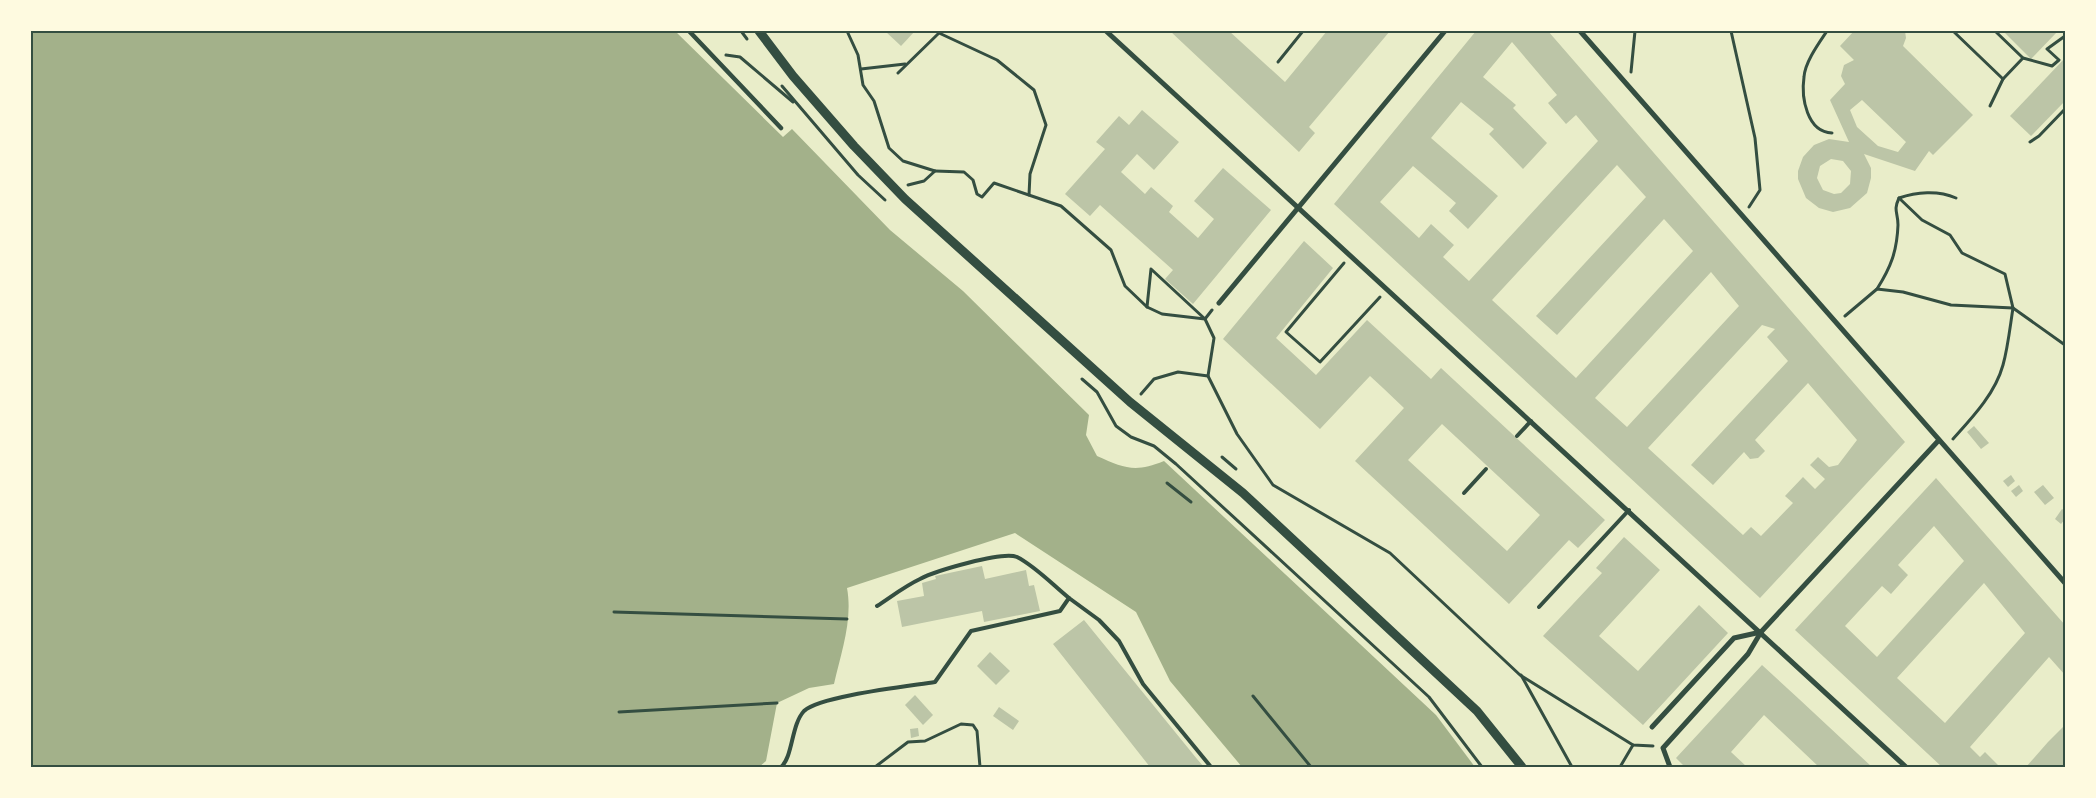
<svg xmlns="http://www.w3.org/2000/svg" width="2096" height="798" font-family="Spectral,serif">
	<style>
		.water { fill: #a3b18a }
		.building { fill: #bcc5a7; fill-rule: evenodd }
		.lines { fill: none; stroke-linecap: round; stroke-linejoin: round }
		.path { stroke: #344e41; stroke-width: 3 }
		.service { stroke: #344e41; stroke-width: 4 }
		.pedestrian { stroke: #344e41; stroke-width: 4.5 }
		.minor { stroke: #344e41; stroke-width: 5 }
		.tertiary { stroke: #344e41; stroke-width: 9 }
		.neatline { fill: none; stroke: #344e41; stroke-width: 2 }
	</style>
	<rect width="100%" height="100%" fill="#e9edc9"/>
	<path class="water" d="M31,31H675L783,137L792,129L890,230L963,291L1089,415L1086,435L1097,456C1124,468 1135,473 1164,461L1436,715L1475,767H1242L1170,681L1136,612L1015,533L847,588C853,620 841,653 834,684L809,688L777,703L766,761L759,767H31Z"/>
	<g class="building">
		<polygon points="885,31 915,31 901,46"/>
		<polygon points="1170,31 1229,31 1285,82 1327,31 1390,31 1309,127 1315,133 1299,152"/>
		<path d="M1476,31H1548L1905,442L1760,598L1334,204ZM1512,42L1557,95L1548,103L1566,124L1576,115L1598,141L1469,281L1443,257L1454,245L1431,224L1419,238L1380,202L1413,166L1456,203L1449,211L1468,229L1498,196L1431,138L1461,102L1494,129L1489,134L1523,169L1547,143L1513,108L1516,105L1483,77ZM1617,165L1646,197L1536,316L1557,335L1664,219L1693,251L1576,378L1492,300ZM1711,272L1739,306L1627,427L1595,398ZM1762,325L1775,329L1767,337L1788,361L1691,465L1713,485L1744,452L1750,459L1758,458L1765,451L1755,440L1808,383L1857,440L1838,465L1829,467L1818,457L1810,465L1825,479L1815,489L1803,477L1785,496L1793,503L1761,536L1751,527L1743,535L1648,448Z"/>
		<path d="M1854,31H1875L1878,33L1879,31H1905L1906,38L1903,46L1973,115L1933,155L1929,151L1915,171L1864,154L1871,168V178L1867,193L1850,208L1833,212L1819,208L1806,198L1798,179V171L1803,157L1814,145L1829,139L1849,142L1830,100L1845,84L1841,76L1844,65L1854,60L1840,46ZM1862,100L1906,142L1898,152L1878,146L1857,127L1850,110ZM1831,159L1843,161L1851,171L1850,184L1841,193L1834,194L1823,190L1817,178L1820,166Z"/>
		<polygon points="2003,31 2058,31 2031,59"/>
		<polygon points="2065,58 2065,101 2031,136 2010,116"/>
		<polygon points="1142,110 1179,142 1154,170 1137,154 1121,172 1145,194 1151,187 1173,206 1169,212 1198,238 1214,219 1194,201 1223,168 1271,210 1193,304 1165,279 1173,270 1100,205 1090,216 1065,194 1105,149 1096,142 1119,116 1129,125"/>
		<path d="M1304,241L1333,268L1276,338L1316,375L1367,320L1431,379L1441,368L1605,520L1578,548L1569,540L1509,604L1355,461L1404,408L1383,388L1370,376L1320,429L1223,339ZM1442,424L1540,515L1507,551L1408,460Z"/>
		<polygon points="1974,426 1989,443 1981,449 1967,432"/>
		<polygon points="2011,475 2015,481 2008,487 2003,481"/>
		<path d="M1936,478L2065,625V675L2049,657L1970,747L1980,757L1985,752L2000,767H1942L1795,630ZM1934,526L1964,561L1877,657L1845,626L1882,586L1891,594L1908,575L1898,565ZM1984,583L2025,633L1945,723L1897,678Z"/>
		<polygon points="2019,485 2023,491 2016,497 2011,491"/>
		<polygon points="2043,485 2054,498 2045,505 2034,492"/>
		<polygon points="2062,509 2065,511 2065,519 2061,524 2055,519"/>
		<polygon points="1624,537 1660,570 1599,636 1638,671 1699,605 1728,633 1643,725 1543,636 1602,573 1596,568"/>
		<polygon points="982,566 985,579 1026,570 1029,586 1034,585 1040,611 984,622 982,611 902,627 897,601 924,596 922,583 936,579 935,576"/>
		<polygon points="1084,620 1197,759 1204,767 1150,767 1053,644"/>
		<polygon points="990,652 1010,671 996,685 977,666"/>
		<polygon points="1762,665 1799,699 1872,767 1819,767 1764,715 1731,752 1747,767 1685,767 1676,758"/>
		<polygon points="915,695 933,715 923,725 905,705"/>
		<polygon points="999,707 1019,721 1013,730 993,716"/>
		<polygon points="2065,725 2065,767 2026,767 2048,742"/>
		<polygon points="918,728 919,736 911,738 910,729"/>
	</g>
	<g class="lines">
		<g class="path">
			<polyline points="741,31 747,39"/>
			<polyline points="847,31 858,55 863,85 874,101 889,148 903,161 935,171 924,181 908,185"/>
			<polyline points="1731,31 1755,138 1760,190 1749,207"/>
			<path d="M1827,31C1819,43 1805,62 1804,77C1801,98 1807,132 1832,133"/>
			<polyline points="1953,31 2003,79 1990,106"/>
			<polyline points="1995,31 2023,58 2052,66 2059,60 2047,49 2065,36"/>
			<polyline points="726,55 740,57 793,102"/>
			<polyline points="1278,62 1303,31"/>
			<polyline points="861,69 905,64"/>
			<polyline points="1631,72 1635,31"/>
			<polyline points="898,73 939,33 997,60 1034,90 1046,125 1030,174 1029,195"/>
			<polyline points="2003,79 2023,58"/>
			<polyline points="782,86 858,175 885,200"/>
			<polyline points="2030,142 2039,136 2065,109"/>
			<polyline points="935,171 964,172 973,180 977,194 982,197 994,183 1061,206 1111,250 1125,286 1147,307 1151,269 1205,319 1212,310"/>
			<polyline points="1344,263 1286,332 1320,362 1380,297"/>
			<path d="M1877,289C1891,267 1897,251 1898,225C1898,212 1893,211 1899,198"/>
			<path d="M1845,316L1877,289L1903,292L1951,305L2013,308L2005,274L1962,253L1950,235L1922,220L1899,198C1916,192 1938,190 1956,198"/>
			<polyline points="1208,376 1237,434 1273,485 1390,553 1520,675 1633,745 1653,746"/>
			<polyline points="1082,379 1097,392 1116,426 1131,437 1154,446 1176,464 1429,697 1482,767"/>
			<polyline points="1141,394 1154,379 1178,372 1208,376 1214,338 1205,319 1162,314 1147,307"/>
			<path d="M1953,439C1972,418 1995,394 2003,365C2008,347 2010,327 2013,308L2065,345"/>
			<polyline points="1222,457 1236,469"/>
			<polyline points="1167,483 1191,502"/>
			<polyline points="614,612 847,619"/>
			<polyline points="1521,675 1572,767"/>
			<polyline points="1253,696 1311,767"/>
			<polyline points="619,712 777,703"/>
			<polyline points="875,767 908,742 925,741 961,724 973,725 977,731 980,767"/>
			<polyline points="1620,767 1633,745"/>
		</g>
		<g class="service">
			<polyline points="1517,436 1531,421"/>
			<polyline points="1464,493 1486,469"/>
			<path d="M877,606C891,597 905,586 920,579C935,571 1002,551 1017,557C1035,566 1053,585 1069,598"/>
			<polyline points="1539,607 1629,510"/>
			<path d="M781,767C793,757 791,725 804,711C819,696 910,686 935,682L971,631L1060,611L1069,598L1099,620L1119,641L1143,684L1211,767"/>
		</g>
		<polyline class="pedestrian" points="689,31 781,128"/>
		<g class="minor">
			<polyline points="1106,31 1906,767"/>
			<polyline points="1580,31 2065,583"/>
			<polyline points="1219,303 1445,31"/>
			<polyline points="1652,727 1734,638 1761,632"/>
			<polyline points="1670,767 1663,748 1748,654 1761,632 1939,440"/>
		</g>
		<polyline class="tertiary" points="759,31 793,76 854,146 905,199 1130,402 1243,493 1477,711 1522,767"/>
	</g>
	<rect width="2096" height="798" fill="none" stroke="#fefae0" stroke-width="65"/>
	<rect x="32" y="32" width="2032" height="734" class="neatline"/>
</svg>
